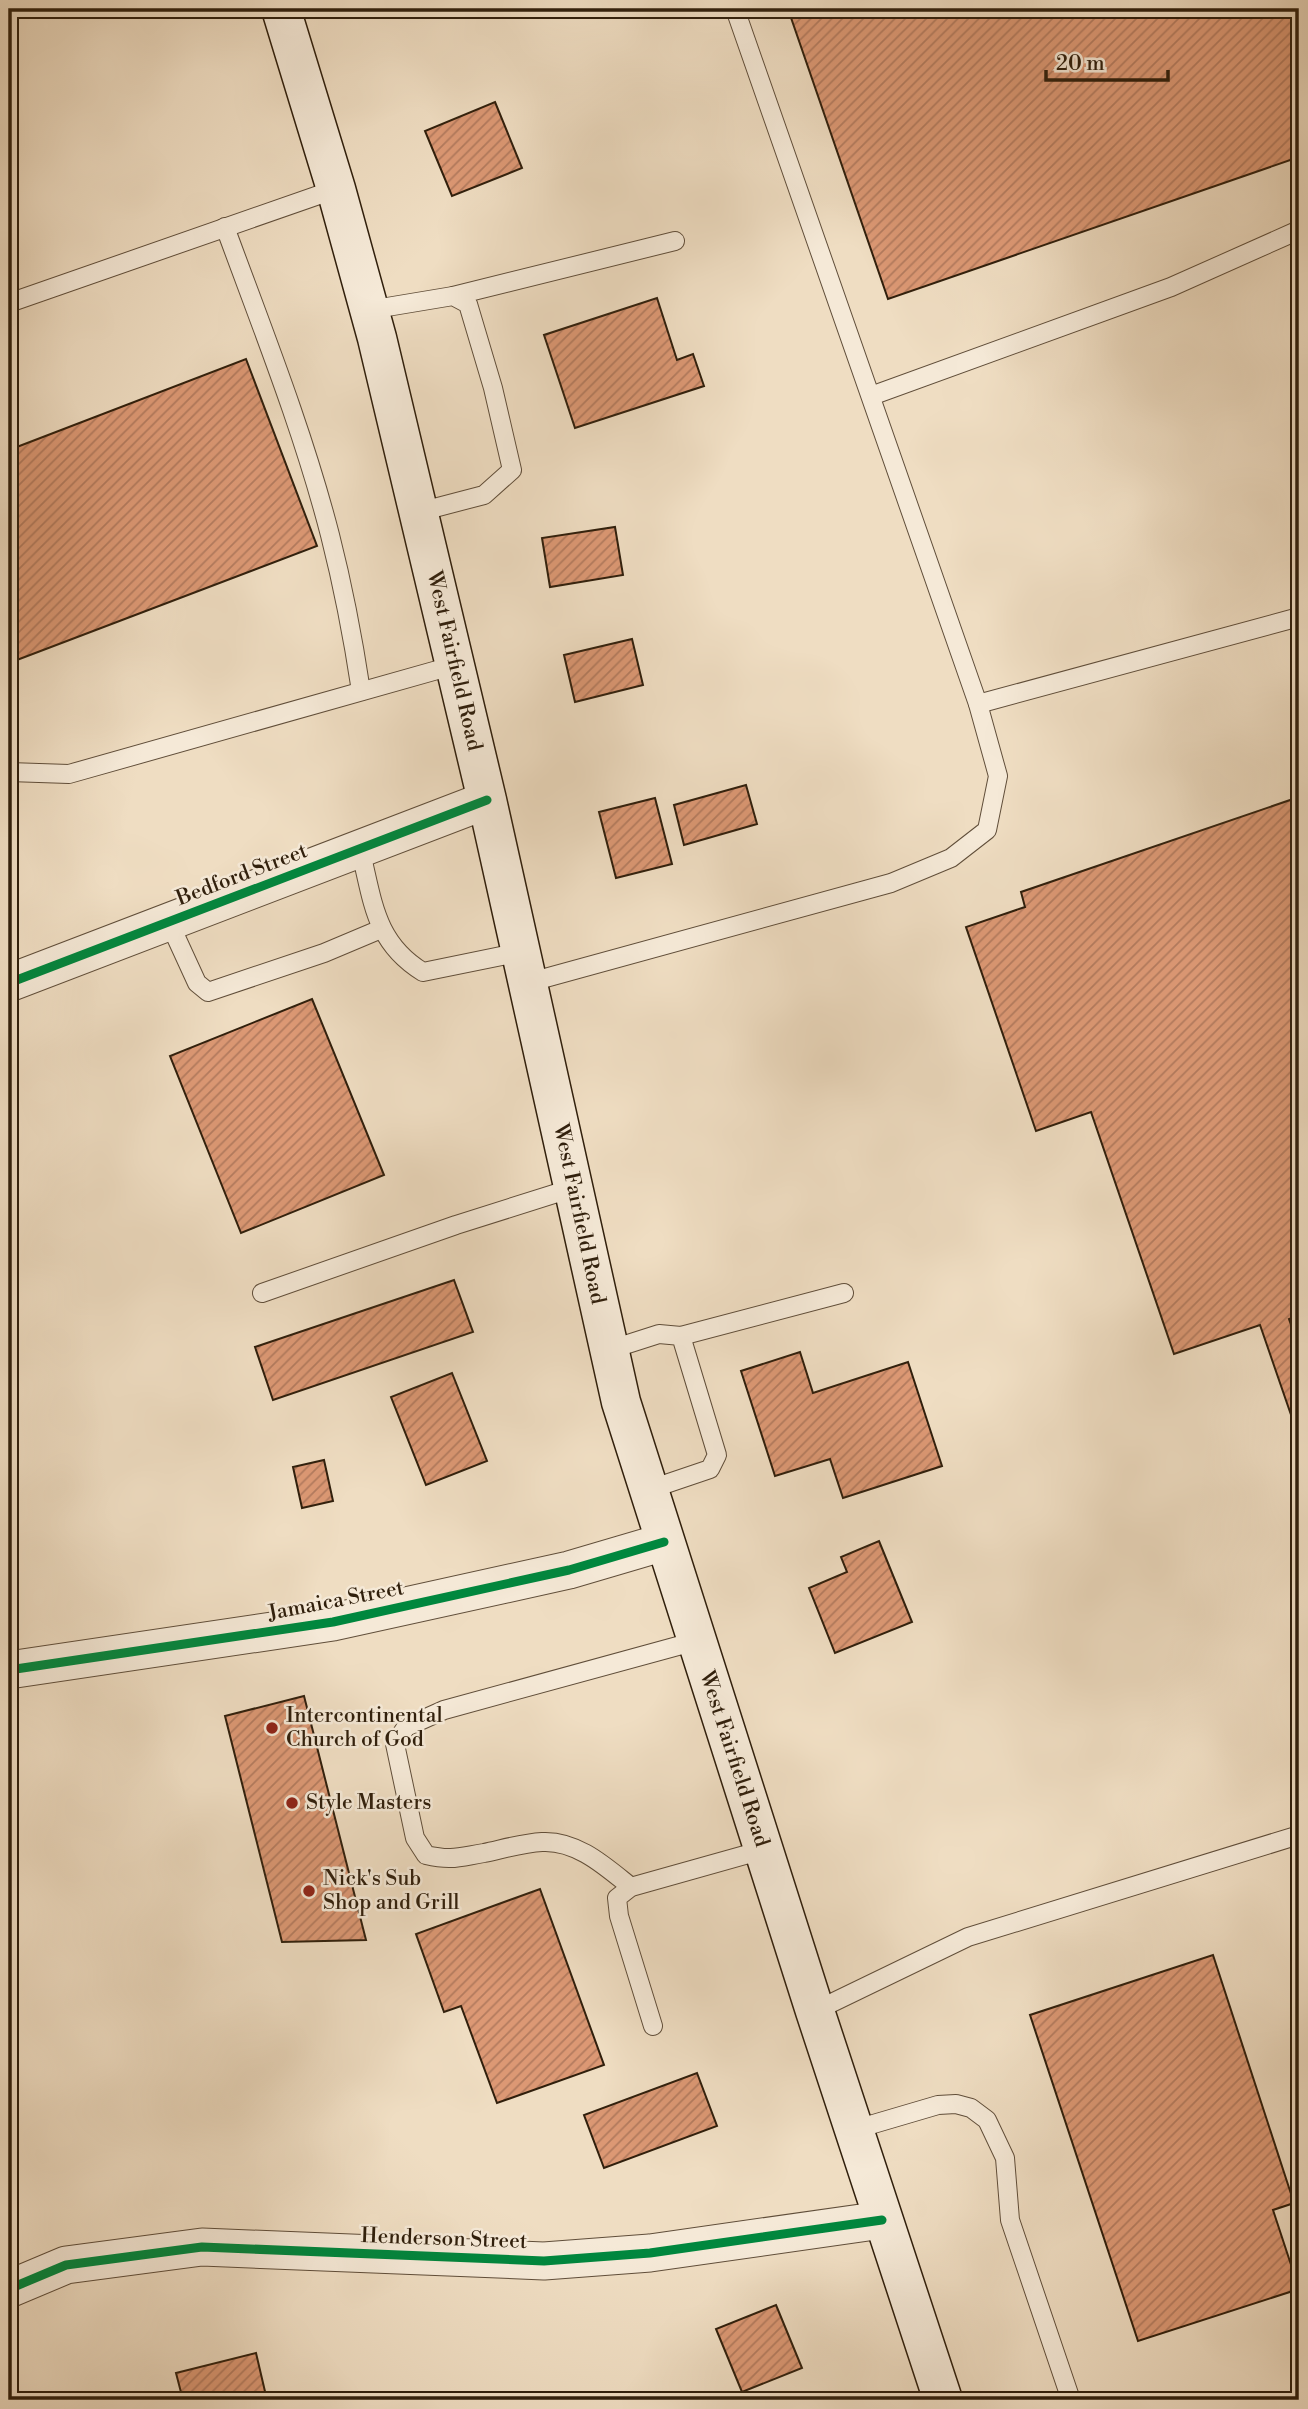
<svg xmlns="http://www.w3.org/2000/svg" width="1308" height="2409" font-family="'Libre Bodoni',serif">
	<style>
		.building { fill: url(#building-hatch); stroke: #301f0c; stroke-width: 2 }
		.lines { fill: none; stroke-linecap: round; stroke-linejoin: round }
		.lane-casing { stroke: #604e3a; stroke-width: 20 }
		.street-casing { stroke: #604e3a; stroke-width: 39 }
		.secondary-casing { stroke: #301f0c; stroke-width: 41 }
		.lane { stroke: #f5e9d7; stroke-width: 18 }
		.street { stroke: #f5e9d7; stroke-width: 37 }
		.secondary { stroke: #f5e9d7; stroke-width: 38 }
		.cycleway-casing { stroke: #f5e9d7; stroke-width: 13 }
		.cycleway { stroke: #00873e; stroke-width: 9 }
		.poi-dot { fill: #8f2418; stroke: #f5e9d7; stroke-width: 2.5 }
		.labels { text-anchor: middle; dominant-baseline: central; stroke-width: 5; stroke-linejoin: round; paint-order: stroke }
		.street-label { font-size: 21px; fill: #301f0c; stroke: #f5e9d7 }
		.poi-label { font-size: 21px; fill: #301f0c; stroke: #f5e9d7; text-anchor: start }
	</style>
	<defs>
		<pattern id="building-hatch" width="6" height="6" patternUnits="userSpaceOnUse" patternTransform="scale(1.75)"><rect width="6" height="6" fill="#dc9874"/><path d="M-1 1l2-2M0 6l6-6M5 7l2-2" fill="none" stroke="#b37b5e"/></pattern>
	</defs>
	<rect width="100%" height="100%" fill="#efddc2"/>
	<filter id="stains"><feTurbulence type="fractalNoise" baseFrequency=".00286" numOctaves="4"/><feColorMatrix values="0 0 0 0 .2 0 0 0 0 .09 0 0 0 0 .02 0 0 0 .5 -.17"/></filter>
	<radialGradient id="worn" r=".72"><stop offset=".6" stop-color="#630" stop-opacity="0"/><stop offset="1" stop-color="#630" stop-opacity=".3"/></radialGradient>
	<g class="building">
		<polygon points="788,9 1299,9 1299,157 888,299"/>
		<polygon points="495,102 522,168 452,196 425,131"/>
		<polygon points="657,298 677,360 693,354 704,386 575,428 544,335"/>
		<polygon points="246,359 317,546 9,663 9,450"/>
		<polygon points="615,527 623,575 550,587 542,538"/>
		<polygon points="632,639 643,685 575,702 564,655"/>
		<polygon points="746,785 757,824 684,845 674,805"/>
		<polygon points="1299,797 1299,1315 1289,1319 1299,1347 1299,1438 1260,1325 1174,1354 1091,1112 1036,1131 966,927 1025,907 1021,892"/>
		<polygon points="655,798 672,864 616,878 599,812"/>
		<polygon points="312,999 384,1175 241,1233 170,1056"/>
		<polygon points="454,1280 473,1332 273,1400 255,1347"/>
		<polygon points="800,1352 813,1393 908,1362 942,1466 843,1498 830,1459 775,1476 741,1371"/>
		<polygon points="452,1373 487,1461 426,1485 391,1397"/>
		<polygon points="324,1460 333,1501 302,1508 293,1467"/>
		<polygon points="879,1541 912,1622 835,1653 809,1588 847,1572 841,1557"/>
		<polygon points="304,1696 366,1940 282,1942 225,1716"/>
		<polygon points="540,1889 604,2065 497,2103 461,2006 444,2012 416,1934"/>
		<polygon points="1213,1955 1294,2203 1273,2210 1299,2289 1138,2341 1030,2015"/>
		<polygon points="697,2073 717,2126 604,2168 584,2115"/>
		<polygon points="776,2305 802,2368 742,2392 716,2329"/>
		<polygon points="256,2353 267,2400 183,2400 176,2373"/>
	</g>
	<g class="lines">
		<g class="lane-casing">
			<g id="lane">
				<path d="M225,227C262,328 303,430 330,535C343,586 353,638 361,691"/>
				<polyline points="453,296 675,241"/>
				<polyline points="9,303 336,189"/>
				<polyline points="369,310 453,296 468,304 493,388 512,470 484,495 419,512"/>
				<polyline points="871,396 1171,287 1299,230"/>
				<polyline points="978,704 1299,617"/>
				<polyline points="9,772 69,774 455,665"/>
				<path d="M360,849C373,900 374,942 423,972L521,952"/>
				<polyline points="169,922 197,983 208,992 324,953 381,929"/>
				<polyline points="527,983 891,883 951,858 987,830 998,776 978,704 735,9"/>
				<polyline points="262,1293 456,1225 573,1188"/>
				<polyline points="681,1336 844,1293"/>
				<polyline points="609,1350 659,1334 681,1336 717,1455 710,1469 648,1490"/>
				<path d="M631,1887C606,1867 577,1840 542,1842C523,1843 503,1849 484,1853C459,1857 452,1861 426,1855L415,1838L395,1744L406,1727L444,1710L696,1641"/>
				<polyline points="815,2011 968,1937 1299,1835"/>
				<polyline points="653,2026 619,1916 617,1898 631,1887 763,1850"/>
				<polyline points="853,2130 938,2105 956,2104 971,2108 987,2120 1005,2158 1010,2220 1071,2400"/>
			</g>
		</g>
		<g class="street-casing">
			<g id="street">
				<polyline points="9,983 487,800"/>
				<polyline points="9,1670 333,1622 569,1570 664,1542"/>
				<polyline points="9,2289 66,2265 202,2247 544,2261 650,2253 882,2220"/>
			</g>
		</g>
		<g class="secondary-casing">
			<polyline id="secondary" points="281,9 336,189 377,338 487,800 621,1402 815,2011 943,2400"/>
		</g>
		<use href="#lane" class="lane"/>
		<use href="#street" class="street"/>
		<use href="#secondary" class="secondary"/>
		<g class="cycleway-casing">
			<g id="cycleway">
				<polyline points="9,983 487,800"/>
				<polyline points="9,1670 333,1622 569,1570 664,1542"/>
				<polyline points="9,2289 66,2265 202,2247 544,2261 650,2253 882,2220"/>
			</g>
		</g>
		<use href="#cycleway" class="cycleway"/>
	</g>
	<g class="poi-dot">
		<circle cx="272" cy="1728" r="7"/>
		<circle cx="292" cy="1803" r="7"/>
		<circle cx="309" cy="1891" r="7"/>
	</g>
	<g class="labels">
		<g class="street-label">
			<text transform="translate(454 661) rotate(77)">West Fairfield Road</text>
			<text transform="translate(242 875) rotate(-21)">Bedford Street</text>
			<text transform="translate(579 1214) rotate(78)">West Fairfield Road</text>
			<text transform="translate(336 1601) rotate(-11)">Jamaica Street</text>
			<text transform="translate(734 1759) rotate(72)">West Fairfield Road</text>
			<text transform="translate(444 2239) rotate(2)">Henderson Street</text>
		</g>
		<g class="poi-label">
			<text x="286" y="1716">Intercontinental<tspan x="286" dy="24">Church of God</tspan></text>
			<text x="306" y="1803">Style Masters</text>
			<text x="323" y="1879">Nick's Sub<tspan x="323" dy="24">Shop and Grill</tspan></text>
		</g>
	</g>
	<rect width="1308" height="2409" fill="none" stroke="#efddc2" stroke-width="35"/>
	<rect x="10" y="10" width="1287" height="2388" fill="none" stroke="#301f0c" stroke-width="3.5"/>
	<rect x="18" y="18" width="1273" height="2374" fill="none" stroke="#301f0c" stroke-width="2"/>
	<path d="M1046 70v10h122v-10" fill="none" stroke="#301f0c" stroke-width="3.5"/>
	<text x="1056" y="70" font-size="21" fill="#301f0c" stroke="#f5e9d7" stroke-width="5" paint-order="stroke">20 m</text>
	<rect width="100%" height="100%" filter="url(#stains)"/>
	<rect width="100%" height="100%" fill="url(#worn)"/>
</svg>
